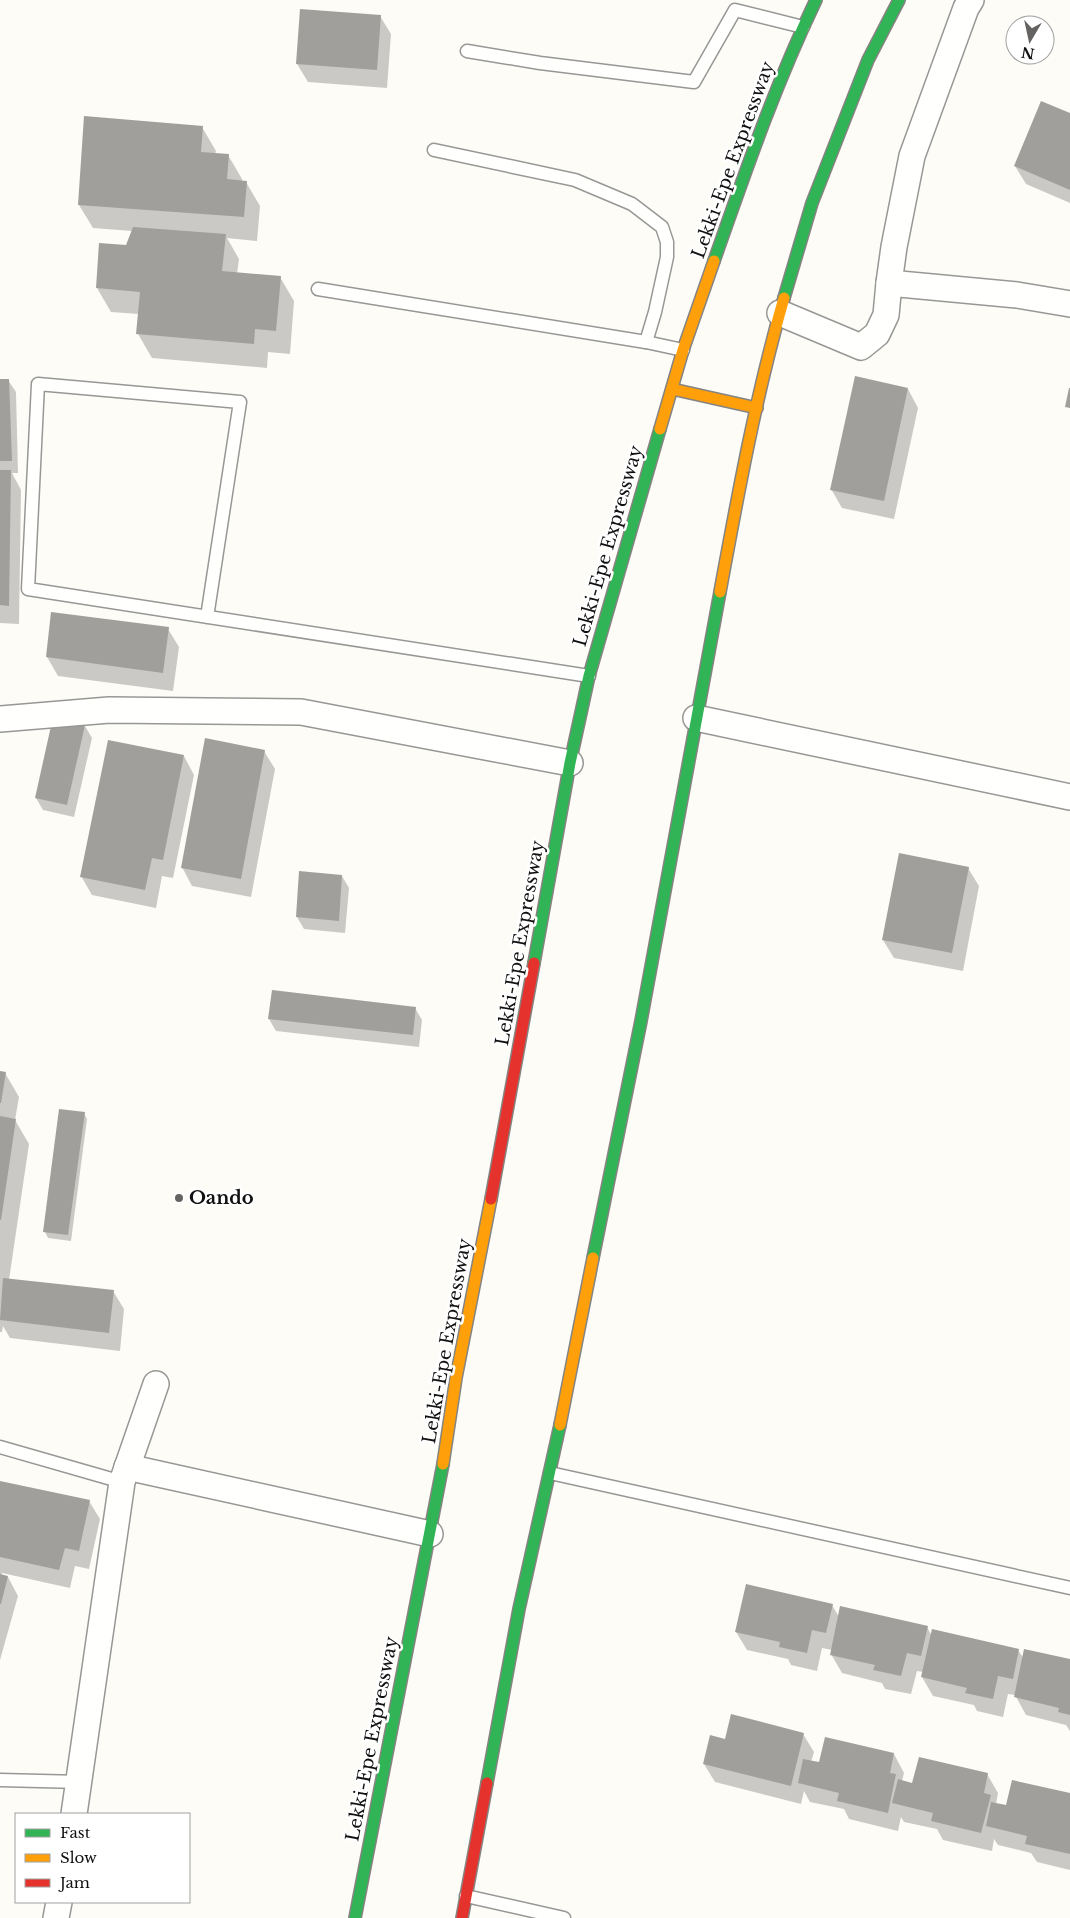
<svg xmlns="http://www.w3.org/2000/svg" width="1070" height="1918" font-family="'Libre Baskerville',serif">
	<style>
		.shadow { fill: #0003 }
		.building { fill: #a19f9c }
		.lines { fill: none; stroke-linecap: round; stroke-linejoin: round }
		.lane-casing { stroke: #979795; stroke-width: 15 }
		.street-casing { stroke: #979795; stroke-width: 28 }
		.fast-casing { stroke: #858482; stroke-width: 14 }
		.slow-casing { stroke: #858482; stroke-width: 14 }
		.jam-casing { stroke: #858482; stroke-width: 14 }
		.lane { stroke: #fffffe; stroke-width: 12 }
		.street { stroke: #fffffe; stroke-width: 25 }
		.fast { stroke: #30b455; stroke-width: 11 }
		.slow { stroke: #ff9f0a; stroke-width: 11 }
		.jam { stroke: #e5322d; stroke-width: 11 }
		.poi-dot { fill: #646362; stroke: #fff; stroke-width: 2 }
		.labels { text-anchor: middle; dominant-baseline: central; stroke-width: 5; stroke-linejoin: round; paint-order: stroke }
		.street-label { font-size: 18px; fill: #111; stroke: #fff }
		.poi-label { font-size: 18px; font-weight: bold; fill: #111; stroke: #fff; text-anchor: start }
	</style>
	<rect width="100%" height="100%" fill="#fdfcf7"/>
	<g class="shadow">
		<polygon points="380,16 391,34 387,88 308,82 297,64"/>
		<polygon points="1070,115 1070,203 1026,184 1015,166"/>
		<polygon points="202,127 216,151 215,154 228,155 242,179 242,181 246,182 260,206 257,241 227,238 239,259 237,274 280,277 294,301 290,354 268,352 267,368 152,358 138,334 139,314 111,312 97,288 127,246 132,231 93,228 79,205"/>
		<polygon points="0,380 8,380 16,392 18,473 12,473 21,490 19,624 0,623"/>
		<polygon points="908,389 918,408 894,519 842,508 831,489"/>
		<polygon points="52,613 168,629 179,647 173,691 58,676 47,657"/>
		<polygon points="85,726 92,738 74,817 43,810 36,798"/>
		<polygon points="264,751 275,769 251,897 192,886 182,867"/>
		<polygon points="184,756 194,775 173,878 162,876 156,908 92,895 81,876"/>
		<polygon points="968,868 979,886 963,971 894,958 883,940"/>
		<polygon points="342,876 349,888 345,933 304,929 297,917"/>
		<polygon points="415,1008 422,1020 419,1047 276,1031 269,1019"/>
		<polygon points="0,1073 5,1073 19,1097 15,1120 29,1144 9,1280 113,1291 124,1309 120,1351 10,1338 3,1326 2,1332 0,1332"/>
		<polygon points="84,1113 87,1119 71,1241 48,1238 45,1232"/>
		<polygon points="0,1482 89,1501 100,1519 89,1569 75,1566 70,1588 2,1573 2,1576 8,1577 18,1596 0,1660"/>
		<polygon points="832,1605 839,1617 927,1627 932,1636 1018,1650 1024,1659 1070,1661 1070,1731 1066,1725 1026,1715 1015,1695 1008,1694 1003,1717 977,1711 974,1705 933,1696 922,1677 923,1672 917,1671 911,1694 885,1689 882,1683 842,1673 831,1654 832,1650 822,1648 817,1671 791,1665 788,1659 747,1650 736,1632"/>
		<polygon points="803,1734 814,1752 811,1762 820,1764 894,1754 904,1773 902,1781 913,1784 987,1774 998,1793 996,1804 1007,1807 1070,1795 1070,1870 1037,1862 1031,1853 998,1845 994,1839 992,1851 943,1840 937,1829 904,1822 901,1817 898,1831 849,1819 844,1809 810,1802 804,1791 801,1804 715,1782 704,1764 726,1740"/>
	</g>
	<g class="building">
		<polygon points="300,9 381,15 377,70 296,64"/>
		<polygon points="1041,101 1070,113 1070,190 1014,166"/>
		<polygon points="84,116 203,126 201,152 229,154 227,179 247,181 244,217 78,205"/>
		<polygon points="133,227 226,234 222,271 281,276 276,331 255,329 254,344 136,334 140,292 96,288 99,243 126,245"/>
		<polygon points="855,376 908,388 884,501 830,490"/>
		<polygon points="0,379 9,379 12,461 0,461"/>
		<polygon points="1069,388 1070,388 1070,408 1065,407"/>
		<polygon points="0,470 11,470 9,606 0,605"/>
		<polygon points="51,612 169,627 163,673 46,657"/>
		<polygon points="53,717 85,725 67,805 35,798"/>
		<polygon points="205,738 265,750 241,879 181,868"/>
		<polygon points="108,740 184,755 163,860 152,858 145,890 80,877"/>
		<polygon points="899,853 969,867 952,953 882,940"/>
		<polygon points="299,871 342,875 339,921 296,917"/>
		<polygon points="272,990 416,1007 413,1035 268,1019"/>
		<polygon points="0,1071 6,1072 1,1103 0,1103"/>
		<polygon points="59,1109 85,1112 68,1235 43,1232"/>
		<polygon points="0,1116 16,1119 1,1220 0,1220"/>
		<polygon points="3,1278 114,1290 109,1333 0,1320"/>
		<polygon points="0,1481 90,1500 79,1551 65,1548 59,1570 0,1557"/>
		<polygon points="0,1574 8,1576 1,1604 0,1604"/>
		<polygon points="746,1584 833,1604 826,1633 812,1630 807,1653 779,1647 780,1642 735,1632"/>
		<polygon points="840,1606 928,1626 921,1656 907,1653 901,1676 873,1670 875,1665 830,1655"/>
		<polygon points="932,1629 1019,1649 1013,1679 998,1676 993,1699 965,1693 967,1688 921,1677"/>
		<polygon points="1024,1649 1070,1659 1070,1715 1058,1712 1059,1708 1014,1697"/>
		<polygon points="731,1714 804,1733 791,1786 703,1764 710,1735 725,1739"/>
		<polygon points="825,1737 894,1753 890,1773 896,1774 888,1813 837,1801 839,1793 798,1783 803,1759 819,1762"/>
		<polygon points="919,1757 988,1773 984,1793 991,1795 981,1833 931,1821 933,1813 892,1803 898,1779 912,1783"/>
		<polygon points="1012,1780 1070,1793 1070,1854 1025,1844 1027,1836 986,1826 991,1802 1006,1805"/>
	</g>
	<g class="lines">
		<g class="lane-casing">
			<g id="lane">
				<polyline points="467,51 540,63 694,82 735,10 803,27"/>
				<polyline points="434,150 575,180 632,204 662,227 667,242 667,257 655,312 646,342"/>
				<polyline points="318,289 646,342 683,350"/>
				<polyline points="207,617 240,402 38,384 28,589 589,676"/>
				<polyline points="0,1447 122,1482"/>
				<polyline points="550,1473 1070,1588"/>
				<polyline points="0,1780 80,1782"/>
				<polyline points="466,1896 564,1918"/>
			</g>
		</g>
		<g class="street-casing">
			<g id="street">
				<polyline points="889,283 894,247 912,156 966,8 971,0"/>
				<polyline points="780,313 861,347 877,334 886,315 889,283 1017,295 1070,304"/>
				<polyline points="696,718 1070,797"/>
				<polyline points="0,719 109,710 301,712 570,763"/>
				<polyline points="127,1467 430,1534"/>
				<polyline points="74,1814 122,1482 156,1384"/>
				<polyline points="56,1918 59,1902"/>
			</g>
		</g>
		<g class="fast-casing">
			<g id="fast">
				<path d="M714,261C745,173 775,85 816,0"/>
				<polyline points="784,298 812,203 868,60 899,0"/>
				<polyline points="534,963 570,763 589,676 660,429"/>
				<polyline points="593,1258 641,1021 720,592"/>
				<polyline points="487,1783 519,1609 560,1425"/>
				<polyline points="355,1918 443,1464"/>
			</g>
		</g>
		<g class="slow-casing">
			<g id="slow">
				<polyline points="672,389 757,408"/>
				<polyline points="660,429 683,350 714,261"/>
				<path d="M720,592C738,494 756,395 784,298"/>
				<polyline points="560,1425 593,1258"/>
				<polyline points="443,1464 456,1378 491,1199"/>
			</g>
		</g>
		<g class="jam-casing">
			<g id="jam">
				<polyline points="491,1199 534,963"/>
				<polyline points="462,1918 487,1783"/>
			</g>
		</g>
		<use href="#lane" class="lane"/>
		<use href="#street" class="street"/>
		<use href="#fast" class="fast"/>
		<use href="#slow" class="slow"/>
		<use href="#jam" class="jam"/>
	</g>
	<circle class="poi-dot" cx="179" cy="1198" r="5"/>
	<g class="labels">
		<g class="street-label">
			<text transform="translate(733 160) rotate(-70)">Lekki-Epe Expressway</text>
			<text transform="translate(608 546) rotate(-74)">Lekki-Epe Expressway</text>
			<text transform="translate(520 943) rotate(-80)">Lekki-Epe Expressway</text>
			<text transform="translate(447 1341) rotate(-80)">Lekki-Epe Expressway</text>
			<text transform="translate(372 1739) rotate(-79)">Lekki-Epe Expressway</text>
		</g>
		<g class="poi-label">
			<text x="189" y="1198">Oando</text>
		</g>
	</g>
	<rect x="15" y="1813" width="175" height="90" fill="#ffffff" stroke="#a0a0a0"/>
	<rect x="25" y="1829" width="25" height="8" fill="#30b455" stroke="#a0a0a0"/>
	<text x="60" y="1838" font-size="15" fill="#111111">Fast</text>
	<rect x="25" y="1854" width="25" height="8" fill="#ff9f0a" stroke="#a0a0a0"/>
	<text x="60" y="1863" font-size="15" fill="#111111">Slow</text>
	<rect x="25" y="1879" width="25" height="8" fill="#e5322d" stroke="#a0a0a0"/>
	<text x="60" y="1888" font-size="15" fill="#111111">Jam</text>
	<g transform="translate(1030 40) rotate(189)"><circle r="24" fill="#ffffff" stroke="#a0a0a0"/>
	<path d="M0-4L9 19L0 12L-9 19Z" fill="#646362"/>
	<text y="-8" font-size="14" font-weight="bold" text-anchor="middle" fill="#111111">N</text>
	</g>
</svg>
